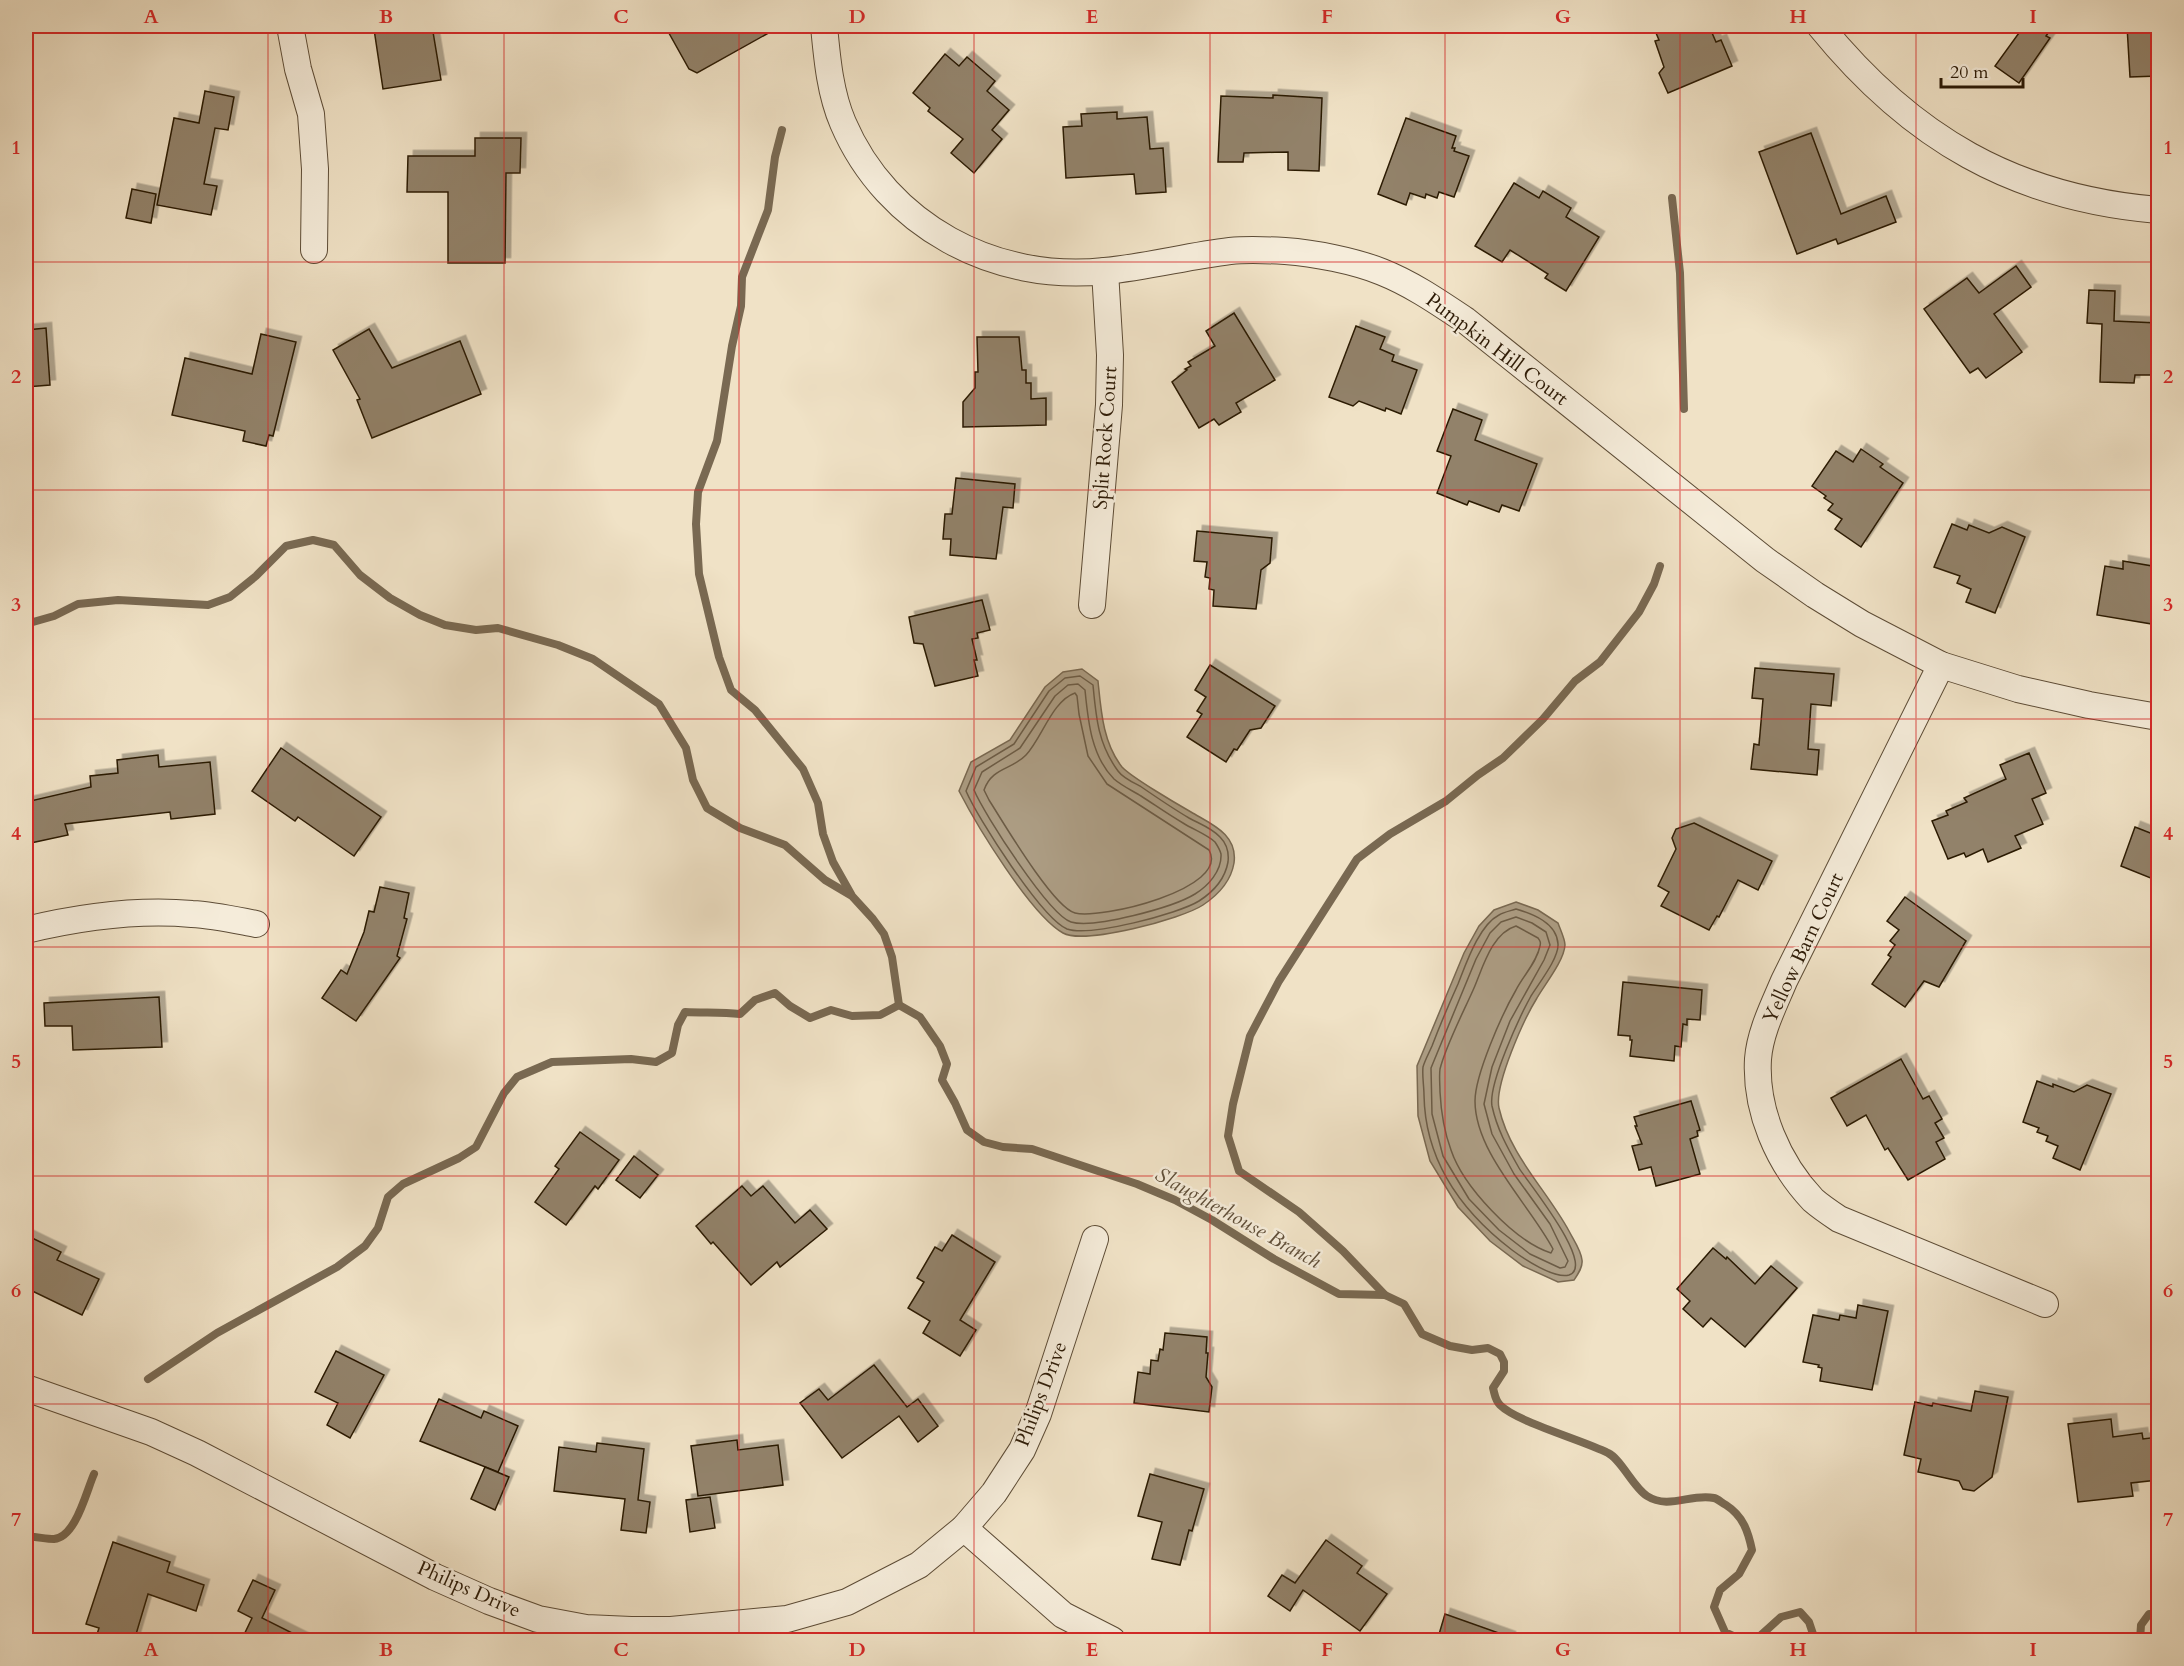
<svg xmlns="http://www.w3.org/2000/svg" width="2184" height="1666" font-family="Cardo,serif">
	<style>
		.water { fill: #ad9e85; stroke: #796952; stroke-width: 1.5 }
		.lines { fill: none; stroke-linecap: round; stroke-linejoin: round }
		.shore { stroke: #6c5c46; stroke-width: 1.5 }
		.stream { stroke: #796952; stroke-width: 8 }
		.building { fill: #92826a; stroke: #2c1a06; stroke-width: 1.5; filter: url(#shadow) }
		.street-casing { stroke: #5d4c36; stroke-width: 28 }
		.street { stroke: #f5ecda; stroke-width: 26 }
		.grid { fill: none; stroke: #d62828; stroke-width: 1.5; stroke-opacity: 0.55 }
		.labels { text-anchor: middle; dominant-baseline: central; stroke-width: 5; stroke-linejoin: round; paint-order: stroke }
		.street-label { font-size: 20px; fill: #2c1a06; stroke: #f5ecda }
		.water-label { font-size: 21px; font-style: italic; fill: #604f39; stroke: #f5ecda }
		.neatline { fill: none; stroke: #d62828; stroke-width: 2 }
		.grid-label { font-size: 20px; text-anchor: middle; font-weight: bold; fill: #d62828 }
	</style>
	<defs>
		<filter id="shadow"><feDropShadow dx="5.5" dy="-5.5" stdDeviation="0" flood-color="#0004"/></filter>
	</defs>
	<rect width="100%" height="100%" fill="#f0e2c6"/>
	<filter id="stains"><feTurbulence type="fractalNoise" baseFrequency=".00333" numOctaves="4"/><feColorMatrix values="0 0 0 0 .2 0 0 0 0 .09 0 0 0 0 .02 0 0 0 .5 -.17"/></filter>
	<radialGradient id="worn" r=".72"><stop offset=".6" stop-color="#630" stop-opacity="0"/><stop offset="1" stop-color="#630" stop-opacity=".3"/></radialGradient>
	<g class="water">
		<path d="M1082,669L1098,681C1101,711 1103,743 1122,767C1131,777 1177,804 1191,812C1211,824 1238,834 1234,863C1231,881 1218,895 1203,905C1182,919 1084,945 1063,933C1031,915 977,826 959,791L971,762L1010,740L1045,687L1063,672Z"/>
		<path d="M1516,902L1538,910L1558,923C1560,929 1565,939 1565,945C1564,961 1545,984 1537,998C1524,1019 1494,1085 1499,1108C1510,1156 1546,1189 1569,1231C1573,1239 1581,1250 1582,1260C1583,1267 1578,1274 1574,1280L1558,1282L1523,1266L1490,1241L1458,1207L1430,1161L1418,1116L1417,1066L1464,953L1479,926L1494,910Z"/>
	</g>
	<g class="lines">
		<g class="shore">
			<path d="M1080,676L1093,685C1096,717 1098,744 1118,771C1123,778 1132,782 1140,786C1156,797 1172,808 1189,818C1200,824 1212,828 1220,837C1227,844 1229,853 1228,862C1225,879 1213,892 1199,901C1178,914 1090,937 1067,929C1042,919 977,817 966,791L976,767L1014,744L1049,691L1065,678Z"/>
			<path d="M1078,684L1085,690C1088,720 1091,756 1114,779C1122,786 1133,791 1141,796C1155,805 1169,815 1183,823C1194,830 1206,834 1215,842C1217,845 1220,850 1221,854C1222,871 1208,886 1195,894C1174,907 1094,929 1071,922C1049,915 984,814 974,790L982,772L1020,748L1055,696L1068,685Z"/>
			<path d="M1075,693L1077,696L1079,714L1088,756L1107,784L1209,850C1231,889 1099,920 1075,913C1053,907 1003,822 989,800L984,790C992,767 1012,770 1026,755C1042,738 1052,701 1075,693Z"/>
			<path d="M1516,909C1533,914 1557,923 1558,944C1559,958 1539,983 1531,996C1520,1016 1488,1084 1492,1106C1497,1129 1507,1147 1519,1168C1526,1180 1597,1266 1569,1275C1554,1279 1524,1259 1512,1250C1461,1211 1425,1160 1424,1095C1424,1086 1422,1076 1423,1067C1425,1060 1429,1053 1432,1046C1440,1025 1449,1004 1458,984C1466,964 1479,925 1499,915C1504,912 1510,911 1516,909Z"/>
			<polygon points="1516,917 1532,923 1546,932 1550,945 1544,960 1510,1021 1492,1067 1484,1104 1492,1134 1514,1174 1550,1224 1568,1261 1565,1267 1560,1268 1530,1254 1499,1230 1469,1199 1443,1156 1432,1114 1431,1068 1476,959 1490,933 1501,922"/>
			<path d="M1516,926L1538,938C1540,941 1541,942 1540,946C1537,962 1523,976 1516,990C1502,1014 1475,1075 1475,1101C1475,1153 1530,1205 1553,1249L1551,1253C1514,1241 1463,1186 1451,1150C1444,1131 1441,1112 1440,1092C1440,1085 1439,1076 1440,1069C1446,1045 1464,1011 1474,988C1483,967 1492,933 1516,926Z"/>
		</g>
		<g class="stream">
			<polyline points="782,130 775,157 768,210 742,277 741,306 732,346 717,441 698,492 696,524 699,574 719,657 731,690 755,710 803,769 818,803 823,834 833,862 851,894"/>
			<polyline points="1672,198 1680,273 1684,409"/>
			<path d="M26,624L54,616L78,604L118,600L208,605L230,597L256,576L286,546L313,540L334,545L360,575L390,598L420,615L445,625L476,630L498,628L558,645L593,659L659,704L686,748L693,780L707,808L740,828L785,845L825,880L852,896L873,919L884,934L892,957L899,1005L920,1017L940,1046L947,1064L942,1080L955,1103L967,1130L984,1142L1003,1147L1032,1149L1137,1184L1175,1200L1212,1220L1274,1259L1339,1294L1385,1295L1404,1304L1422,1334L1450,1346L1472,1350L1488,1348L1500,1354L1504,1362V1371L1493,1388C1495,1395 1495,1400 1500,1405C1517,1422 1582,1440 1608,1453C1621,1459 1633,1487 1647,1496C1669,1510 1691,1493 1714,1498C1718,1499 1722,1503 1726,1505C1743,1516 1748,1531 1752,1550L1739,1574L1720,1590L1714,1607L1725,1632L1742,1640"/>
			<polyline points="1385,1295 1343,1251 1299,1212 1239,1171 1228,1136 1233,1104 1250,1036 1279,981 1357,859 1390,834 1446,801 1478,775 1503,758 1543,719 1575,681 1600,662 1639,612 1654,584 1660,566"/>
			<path d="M148,1379L217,1333L337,1267L365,1246L378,1228L388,1197L403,1184L459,1158L476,1147L504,1093L517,1077L552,1062L631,1059L656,1062L672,1053L678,1025L685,1012C704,1013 722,1012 740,1014L755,1000L775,993L790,1006L810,1018L831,1010L852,1016L880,1015L899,1005"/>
			<path d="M26,1537C35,1536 44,1539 54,1539C76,1537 86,1492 94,1474"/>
			<polyline points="1747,1640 1760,1636 1781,1617 1800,1612 1809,1622 1815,1640"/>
			<polyline points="2140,1640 2141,1625 2149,1614 2158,1615"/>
		</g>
	</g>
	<g class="building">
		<polygon points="391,26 432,26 441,80 383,89 374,29"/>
		<polygon points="665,26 781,26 697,73 689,69"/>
		<polygon points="1653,26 1709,26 1716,42 1721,40 1732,66 1668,93 1659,73 1664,67 1655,41 1659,40"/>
		<polygon points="2024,26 2053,26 2046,36 2050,38 2019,83 1995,66"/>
		<polygon points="2127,26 2158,26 2158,76 2130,77"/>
		<polygon points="945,54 959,66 967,57 995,81 987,91 1009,110 992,130 1002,139 974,173 951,153 963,139 928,111 930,108 913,93"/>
		<polygon points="205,91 234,97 228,130 215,128 204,184 217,186 211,215 157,205 174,118 199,123"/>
		<polygon points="1273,95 1322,98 1319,171 1288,170 1288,152 1244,153 1243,162 1218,162 1221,96 1273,98"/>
		<polygon points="1117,112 1117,119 1147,117 1150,149 1163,148 1166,192 1136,194 1134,174 1066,178 1063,127 1082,126 1081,114"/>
		<polygon points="1406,118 1456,136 1452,148 1455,148 1454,151 1469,156 1454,197 1439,192 1437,198 1426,194 1425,198 1410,193 1406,205 1378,194"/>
		<polygon points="1811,133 1841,214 1886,196 1896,222 1838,244 1836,239 1797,254 1759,152"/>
		<polygon points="475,138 521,138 520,173 506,173 505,263 448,263 448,192 407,192 408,156 475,156"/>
		<polygon points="1514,183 1539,198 1543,191 1571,208 1566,217 1599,237 1566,291 1545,278 1548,274 1510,250 1502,262 1475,246"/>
		<polygon points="132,189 156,194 151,223 126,218"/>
		<polygon points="2016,266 2031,287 1994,314 2022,352 1986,378 1978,368 1970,373 1924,309 1967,278 1979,293"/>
		<polygon points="2089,290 2115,291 2114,321 2158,323 2158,375 2135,375 2134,383 2100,382 2102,324 2087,323"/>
		<polygon points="1234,313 1275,380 1236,403 1241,412 1219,425 1214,419 1199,428 1172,382 1187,370 1185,369 1191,366 1188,362 1215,346 1206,331"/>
		<polygon points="1356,326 1385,337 1380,349 1394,355 1392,361 1417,370 1401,414 1386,408 1385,411 1359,401 1353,406 1329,397"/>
		<polygon points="46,328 50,385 26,387 26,330"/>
		<polygon points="369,329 392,368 460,341 481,394 372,438 357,400 360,399 333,350"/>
		<polygon points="261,334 296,342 273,436 269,435 266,446 243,441 245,431 172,415 185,358 252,374"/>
		<polygon points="977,337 1019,337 1022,370 1026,370 1026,383 1031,383 1031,399 1046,398 1046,425 963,427 963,402 975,388 975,372 978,372"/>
		<polygon points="1453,409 1482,420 1475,440 1537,464 1519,511 1502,505 1499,512 1469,501 1467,505 1437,493 1451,456 1437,451"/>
		<polygon points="1861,449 1883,464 1880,467 1903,483 1861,547 1835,529 1842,519 1828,510 1833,504 1824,498 1826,496 1812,486 1836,451 1853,462"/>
		<polygon points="956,478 1015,484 1013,508 1003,507 996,559 950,555 951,539 943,539 945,514 952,514"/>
		<polygon points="1952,524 1967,530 1969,525 1989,533 2002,527 2025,537 1995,613 1966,602 1971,589 1957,583 1960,576 1934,567"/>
		<polygon points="1197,531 1272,538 1270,563 1261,570 1256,609 1213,606 1214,590 1209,589 1210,578 1205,577 1207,562 1194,561"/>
		<polygon points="2123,561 2158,567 2158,625 2097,615 2105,566 2123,569"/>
		<polygon points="982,600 990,630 977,633 978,638 972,639 977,660 974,660 978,676 935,686 923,644 914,643 909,617"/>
		<polygon points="1210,665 1275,706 1261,728 1250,730 1237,750 1234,749 1226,762 1187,737 1202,714 1197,711 1206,697 1195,690"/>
		<polygon points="1755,668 1834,674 1831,706 1811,704 1808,749 1819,750 1817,775 1751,769 1754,744 1759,745 1763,699 1752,698"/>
		<polygon points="281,748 381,817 354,856 298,817 295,821 252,791"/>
		<polygon points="2029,753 2046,793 2032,799 2043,824 2015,836 2021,848 1988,862 1983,849 1966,857 1964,853 1948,859 1932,821 1948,815 1946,811 1967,802 1964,798 2006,779 2000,765"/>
		<polygon points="158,755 159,767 210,762 215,814 171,819 170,812 65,824 68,835 26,844 26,802 91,787 90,776 118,773 117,760"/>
		<polygon points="1694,823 1772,861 1758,890 1738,880 1719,917 1717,916 1709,930 1661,906 1669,892 1658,886 1676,849 1672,838 1676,829"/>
		<polygon points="2135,827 2158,836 2158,881 2121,866"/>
		<polygon points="380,887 409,893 404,918 407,919 397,956 400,958 356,1021 322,998 341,970 347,974 364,932 369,911 374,912"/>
		<polygon points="1905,897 1966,941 1939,987 1924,981 1905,1007 1872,984 1891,957 1888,955 1895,945 1890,941 1899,930 1887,921"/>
		<polygon points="1623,982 1702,990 1700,1020 1687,1019 1687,1025 1683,1024 1681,1047 1675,1046 1674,1061 1630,1056 1632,1040 1630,1040 1630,1036 1618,1035"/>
		<polygon points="159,997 162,1047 73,1050 72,1026 45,1026 44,1003"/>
		<polygon points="1901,1059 1923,1099 1929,1096 1942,1119 1935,1123 1944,1138 1936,1142 1945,1159 1908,1180 1888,1148 1885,1150 1866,1115 1847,1126 1831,1098"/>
		<polygon points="2037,1081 2053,1087 2053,1084 2074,1092 2087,1085 2111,1094 2080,1170 2053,1158 2058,1146 2046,1141 2048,1136 2037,1132 2039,1128 2023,1122"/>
		<polygon points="1691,1101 1700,1130 1697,1131 1698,1136 1690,1139 1700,1174 1656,1186 1651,1167 1639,1170 1632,1146 1642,1144 1635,1126 1637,1126 1634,1117"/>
		<polygon points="580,1132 619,1160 598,1189 595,1186 566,1225 535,1202 559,1169 555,1166"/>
		<polygon points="634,1156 658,1175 640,1198 616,1180"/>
		<polygon points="742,1186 751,1196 763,1186 795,1223 810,1210 827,1229 780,1267 777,1262 751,1285 713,1242 711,1244 696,1226"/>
		<polygon points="26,1235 61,1252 57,1260 99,1279 82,1315 26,1288"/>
		<polygon points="952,1235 995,1262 960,1320 976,1330 960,1356 923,1333 930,1321 908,1308 924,1282 917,1278 935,1247 942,1251"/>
		<polygon points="1713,1248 1726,1259 1727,1257 1755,1284 1771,1266 1797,1288 1745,1347 1711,1318 1703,1327 1683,1309 1690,1301 1677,1289"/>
		<polygon points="1858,1305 1888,1311 1872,1390 1820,1381 1822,1368 1818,1367 1819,1365 1803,1362 1813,1315 1839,1320 1840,1315 1856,1318"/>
		<polygon points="1165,1333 1207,1337 1206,1353 1208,1353 1206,1377 1212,1387 1209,1412 1134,1403 1138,1372 1150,1374 1151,1360 1158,1361 1160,1349 1163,1350"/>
		<polygon points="336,1351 384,1375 350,1438 327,1425 338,1403 315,1392"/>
		<polygon points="874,1365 907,1407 918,1399 938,1426 918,1442 899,1416 842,1458 800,1403 819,1389 828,1400"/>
		<polygon points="1975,1391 2008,1397 1992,1477 1974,1491 1963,1489 1959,1481 1918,1472 1921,1459 1904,1455 1915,1402 1932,1406 1933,1403 1971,1411"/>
		<polygon points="439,1399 481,1418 484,1411 518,1426 498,1472 420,1441"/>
		<polygon points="2111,1419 2113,1437 2142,1433 2143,1439 2158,1437 2158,1480 2131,1483 2133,1496 2078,1502 2068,1424"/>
		<polygon points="737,1440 738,1450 778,1445 783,1485 698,1496 691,1446"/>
		<polygon points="597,1443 644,1449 638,1500 650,1502 646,1533 621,1530 625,1499 554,1491 559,1447 596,1452"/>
		<polygon points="485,1467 509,1477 495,1510 471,1499"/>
		<polygon points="1150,1474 1204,1489 1192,1531 1189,1530 1180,1565 1152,1559 1162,1522 1138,1516"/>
		<polygon points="710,1497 715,1528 690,1532 686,1500"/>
		<polygon points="1326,1540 1362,1566 1357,1573 1387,1594 1360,1631 1303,1590 1290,1611 1268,1596 1282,1575 1295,1583"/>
		<polygon points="113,1542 170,1562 167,1572 204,1585 196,1611 148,1594 134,1641 95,1641 99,1628 86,1624"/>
		<polygon points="253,1580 275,1590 262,1618 308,1641 241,1641 252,1618 238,1611"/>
		<polygon points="1445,1614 1510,1637 1510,1641 1437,1641"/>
	</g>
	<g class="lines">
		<g class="street-casing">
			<g id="street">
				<polyline points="290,26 298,69 311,114 315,169 314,250"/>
				<path d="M824,26C827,58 830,93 843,123C887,226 995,283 1105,271C1147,267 1188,256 1230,251C1248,249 1267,250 1285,251C1314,253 1355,261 1382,272C1412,284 1438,302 1465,320L1765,560L1815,595L1862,624L1941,665L2018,689L2089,705L2158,717"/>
				<path d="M1820,26C1911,138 2014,198 2158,210"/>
				<polyline points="1092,605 1109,405 1110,355 1105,271"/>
				<path d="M1941,665L1784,981C1774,1005 1760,1032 1758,1059C1755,1110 1778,1163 1813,1200C1821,1207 1830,1213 1839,1219L2045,1304"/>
				<path d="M26,930C80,917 136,909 192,914C213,915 235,920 256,924"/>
				<polyline points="26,1388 151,1432 197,1453 435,1577 489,1601 538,1619 586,1628 631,1630 671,1630 787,1619 847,1602 919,1565 964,1528 994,1493 1022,1450 1038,1414 1095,1239"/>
				<polyline points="964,1528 1063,1615 1112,1640"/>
			</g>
		</g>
		<use href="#street" class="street"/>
	</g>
	<path class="grid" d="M268,26V1640M504,26V1640M739,26V1640M974,26V1640M1210,26V1640M1445,26V1640M1680,26V1640M1916,26V1640M26,262H2158M26,490H2158M26,719H2158M26,947H2158M26,1176H2158M26,1404H2158"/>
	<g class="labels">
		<g class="street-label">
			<text transform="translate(1497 349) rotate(37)">Pumpkin Hill Court</text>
			<text transform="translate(1105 438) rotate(-86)">Split Rock Court</text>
			<text transform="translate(1803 948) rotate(-65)">Yellow Barn Court</text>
			<text transform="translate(1041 1394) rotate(-69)">Philips Drive</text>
			<text transform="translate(469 1589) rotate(24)">Philips Drive</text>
		</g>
		<g class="water-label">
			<text transform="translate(1238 1218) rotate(29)">Slaughterhouse Branch</text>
		</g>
	</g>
	<rect width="2184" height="1666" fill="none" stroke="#f0e2c6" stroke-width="66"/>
	<path d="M1941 78v9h82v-9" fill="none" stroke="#2c1a06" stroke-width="3"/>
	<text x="1950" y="78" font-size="18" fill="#2c1a06" stroke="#f5ecda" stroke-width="4.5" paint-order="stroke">20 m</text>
	<rect x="33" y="33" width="2118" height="1600" class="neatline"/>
	<g class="grid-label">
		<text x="151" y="23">A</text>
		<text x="386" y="23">B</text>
		<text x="621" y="23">C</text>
		<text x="857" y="23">D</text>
		<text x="1092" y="23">E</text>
		<text x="1327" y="23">F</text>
		<text x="1563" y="23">G</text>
		<text x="1798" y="23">H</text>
		<text x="2033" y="23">I</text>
		<text x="16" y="154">1</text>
		<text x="2168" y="154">1</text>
		<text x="16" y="383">2</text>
		<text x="2168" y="383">2</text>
		<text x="16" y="611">3</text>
		<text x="2168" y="611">3</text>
		<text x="16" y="840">4</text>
		<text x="2168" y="840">4</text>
		<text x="16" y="1068">5</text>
		<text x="2168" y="1068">5</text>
		<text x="16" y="1297">6</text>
		<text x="2168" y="1297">6</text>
		<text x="16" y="1526">7</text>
		<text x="2168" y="1526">7</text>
		<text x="151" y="1656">A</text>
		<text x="386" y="1656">B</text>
		<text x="621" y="1656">C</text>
		<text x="857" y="1656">D</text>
		<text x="1092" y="1656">E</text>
		<text x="1327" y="1656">F</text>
		<text x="1563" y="1656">G</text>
		<text x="1798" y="1656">H</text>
		<text x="2033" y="1656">I</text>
	</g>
	<rect width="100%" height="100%" filter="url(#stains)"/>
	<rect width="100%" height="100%" fill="url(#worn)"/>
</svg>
